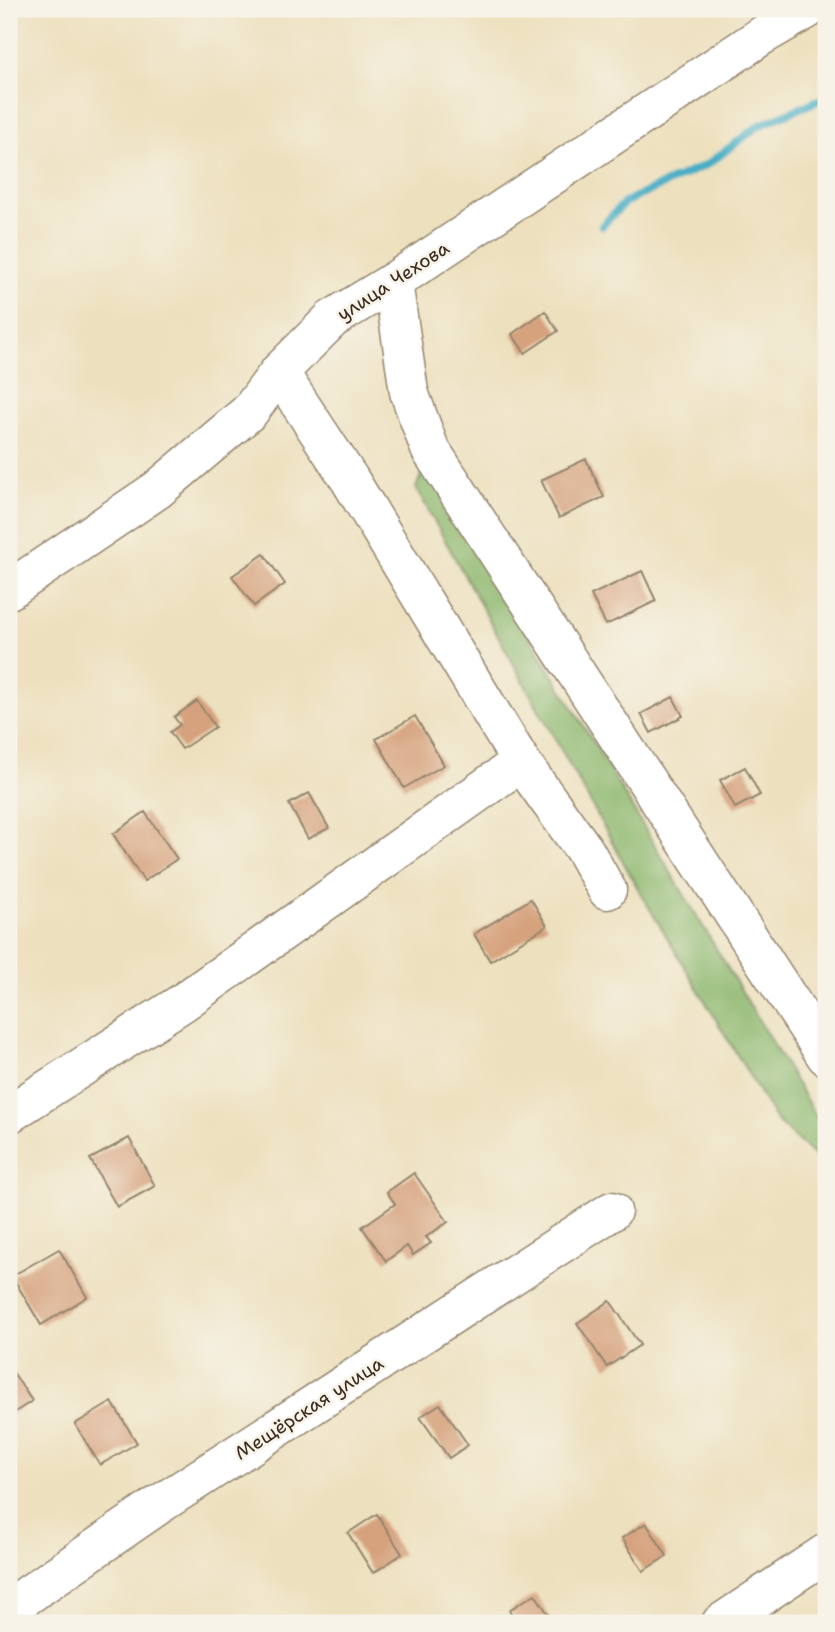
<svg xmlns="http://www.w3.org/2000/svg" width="835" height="1632" font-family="'Shantell Sans',sans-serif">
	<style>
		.forest { fill: #8db86e; stroke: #647146; stroke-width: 2 }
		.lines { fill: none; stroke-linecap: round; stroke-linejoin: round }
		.stream { stroke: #45adc5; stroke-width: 8 }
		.building { fill: #d6a27d }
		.minor-casing { stroke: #94856e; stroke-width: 41 }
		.minor { stroke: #fff; stroke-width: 38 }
		.labels { text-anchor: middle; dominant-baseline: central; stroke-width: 5; stroke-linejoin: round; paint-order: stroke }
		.street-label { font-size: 19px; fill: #3b2a1e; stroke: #f7f3e8 }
	</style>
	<rect width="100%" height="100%" fill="#f7f3e8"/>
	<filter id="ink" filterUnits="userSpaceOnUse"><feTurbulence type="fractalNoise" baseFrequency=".0143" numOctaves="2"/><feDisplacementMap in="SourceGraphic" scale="14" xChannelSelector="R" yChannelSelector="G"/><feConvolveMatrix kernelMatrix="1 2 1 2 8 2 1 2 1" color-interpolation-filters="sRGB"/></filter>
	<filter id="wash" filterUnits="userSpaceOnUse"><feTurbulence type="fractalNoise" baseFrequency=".00686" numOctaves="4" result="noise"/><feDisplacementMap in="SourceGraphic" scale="28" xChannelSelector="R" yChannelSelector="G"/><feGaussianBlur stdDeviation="1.57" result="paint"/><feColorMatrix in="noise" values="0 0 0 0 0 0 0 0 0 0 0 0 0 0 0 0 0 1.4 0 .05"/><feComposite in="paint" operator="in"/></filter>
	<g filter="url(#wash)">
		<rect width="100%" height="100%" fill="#ede0be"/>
		<polygon class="forest" points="423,470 437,485 558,683 826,1133 826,1157 820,1161 776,1120 640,892 416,488"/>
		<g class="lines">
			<polyline class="stream" points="602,226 625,202 708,164 760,125 826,97"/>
		</g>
		<g id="blocks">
			<g class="building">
				<polygon points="545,311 558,331 525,353 512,334"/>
				<polygon points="586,459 604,497 559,518 541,480"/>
				<polygon points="264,554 285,584 254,606 232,576"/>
				<polygon points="642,571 656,601 606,625 591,595"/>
				<polygon points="673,697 683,716 651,733 641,714"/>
				<polygon points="197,701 215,727 182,749 170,732 180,725 174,717"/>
				<polygon points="415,716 444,765 404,788 376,739"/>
				<polygon points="745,767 760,795 735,808 720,780"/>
				<polygon points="309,793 329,828 308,839 289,804"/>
				<polygon points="145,812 177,859 144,881 113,834"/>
				<polygon points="531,899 547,926 490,961 474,934"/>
				<polygon points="129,1138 155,1186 117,1207 90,1159"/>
				<polygon points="414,1173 448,1222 426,1237 431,1243 413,1255 407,1246 386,1261 362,1227 395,1204 387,1192"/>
				<polygon points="59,1249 87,1297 41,1325 12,1276"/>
				<polygon points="610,1301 640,1345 607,1367 577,1323"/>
				<polygon points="12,1371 32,1401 9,1416 9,1373"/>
				<polygon points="112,1402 137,1443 100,1465 75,1424"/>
				<polygon points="440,1404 468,1445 449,1458 420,1417"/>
				<polygon points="377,1514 402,1554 373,1573 348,1533"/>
				<polygon points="646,1523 667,1556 643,1571 622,1538"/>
				<polygon points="535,1594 554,1623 518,1623 509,1610"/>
			</g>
		</g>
	</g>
	<g filter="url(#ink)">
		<use href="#blocks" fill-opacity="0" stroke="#94856e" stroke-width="2"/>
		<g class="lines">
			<g class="minor-casing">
				<g id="minor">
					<polyline points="393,282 409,392 430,449 826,1056"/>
					<polyline points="279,372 350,480 521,762 585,851 607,890"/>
					<polyline points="9,590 157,490 249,412 279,372 332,319 393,282 763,35 808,9"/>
					<polyline points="9,1114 182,1003 521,762"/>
					<polyline points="9,1608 157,1506 612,1211"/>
					<polyline points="721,1623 826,1553"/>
				</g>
			</g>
			<use href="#minor" class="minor"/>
		</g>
	</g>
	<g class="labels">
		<g class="street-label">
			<text transform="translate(393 281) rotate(-33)">улица Чехова</text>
			<text transform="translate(309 1408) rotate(-33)">Мещёрская улица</text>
		</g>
	</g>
	<rect width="835" height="1632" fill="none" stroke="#f7f3e8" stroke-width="35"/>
</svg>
